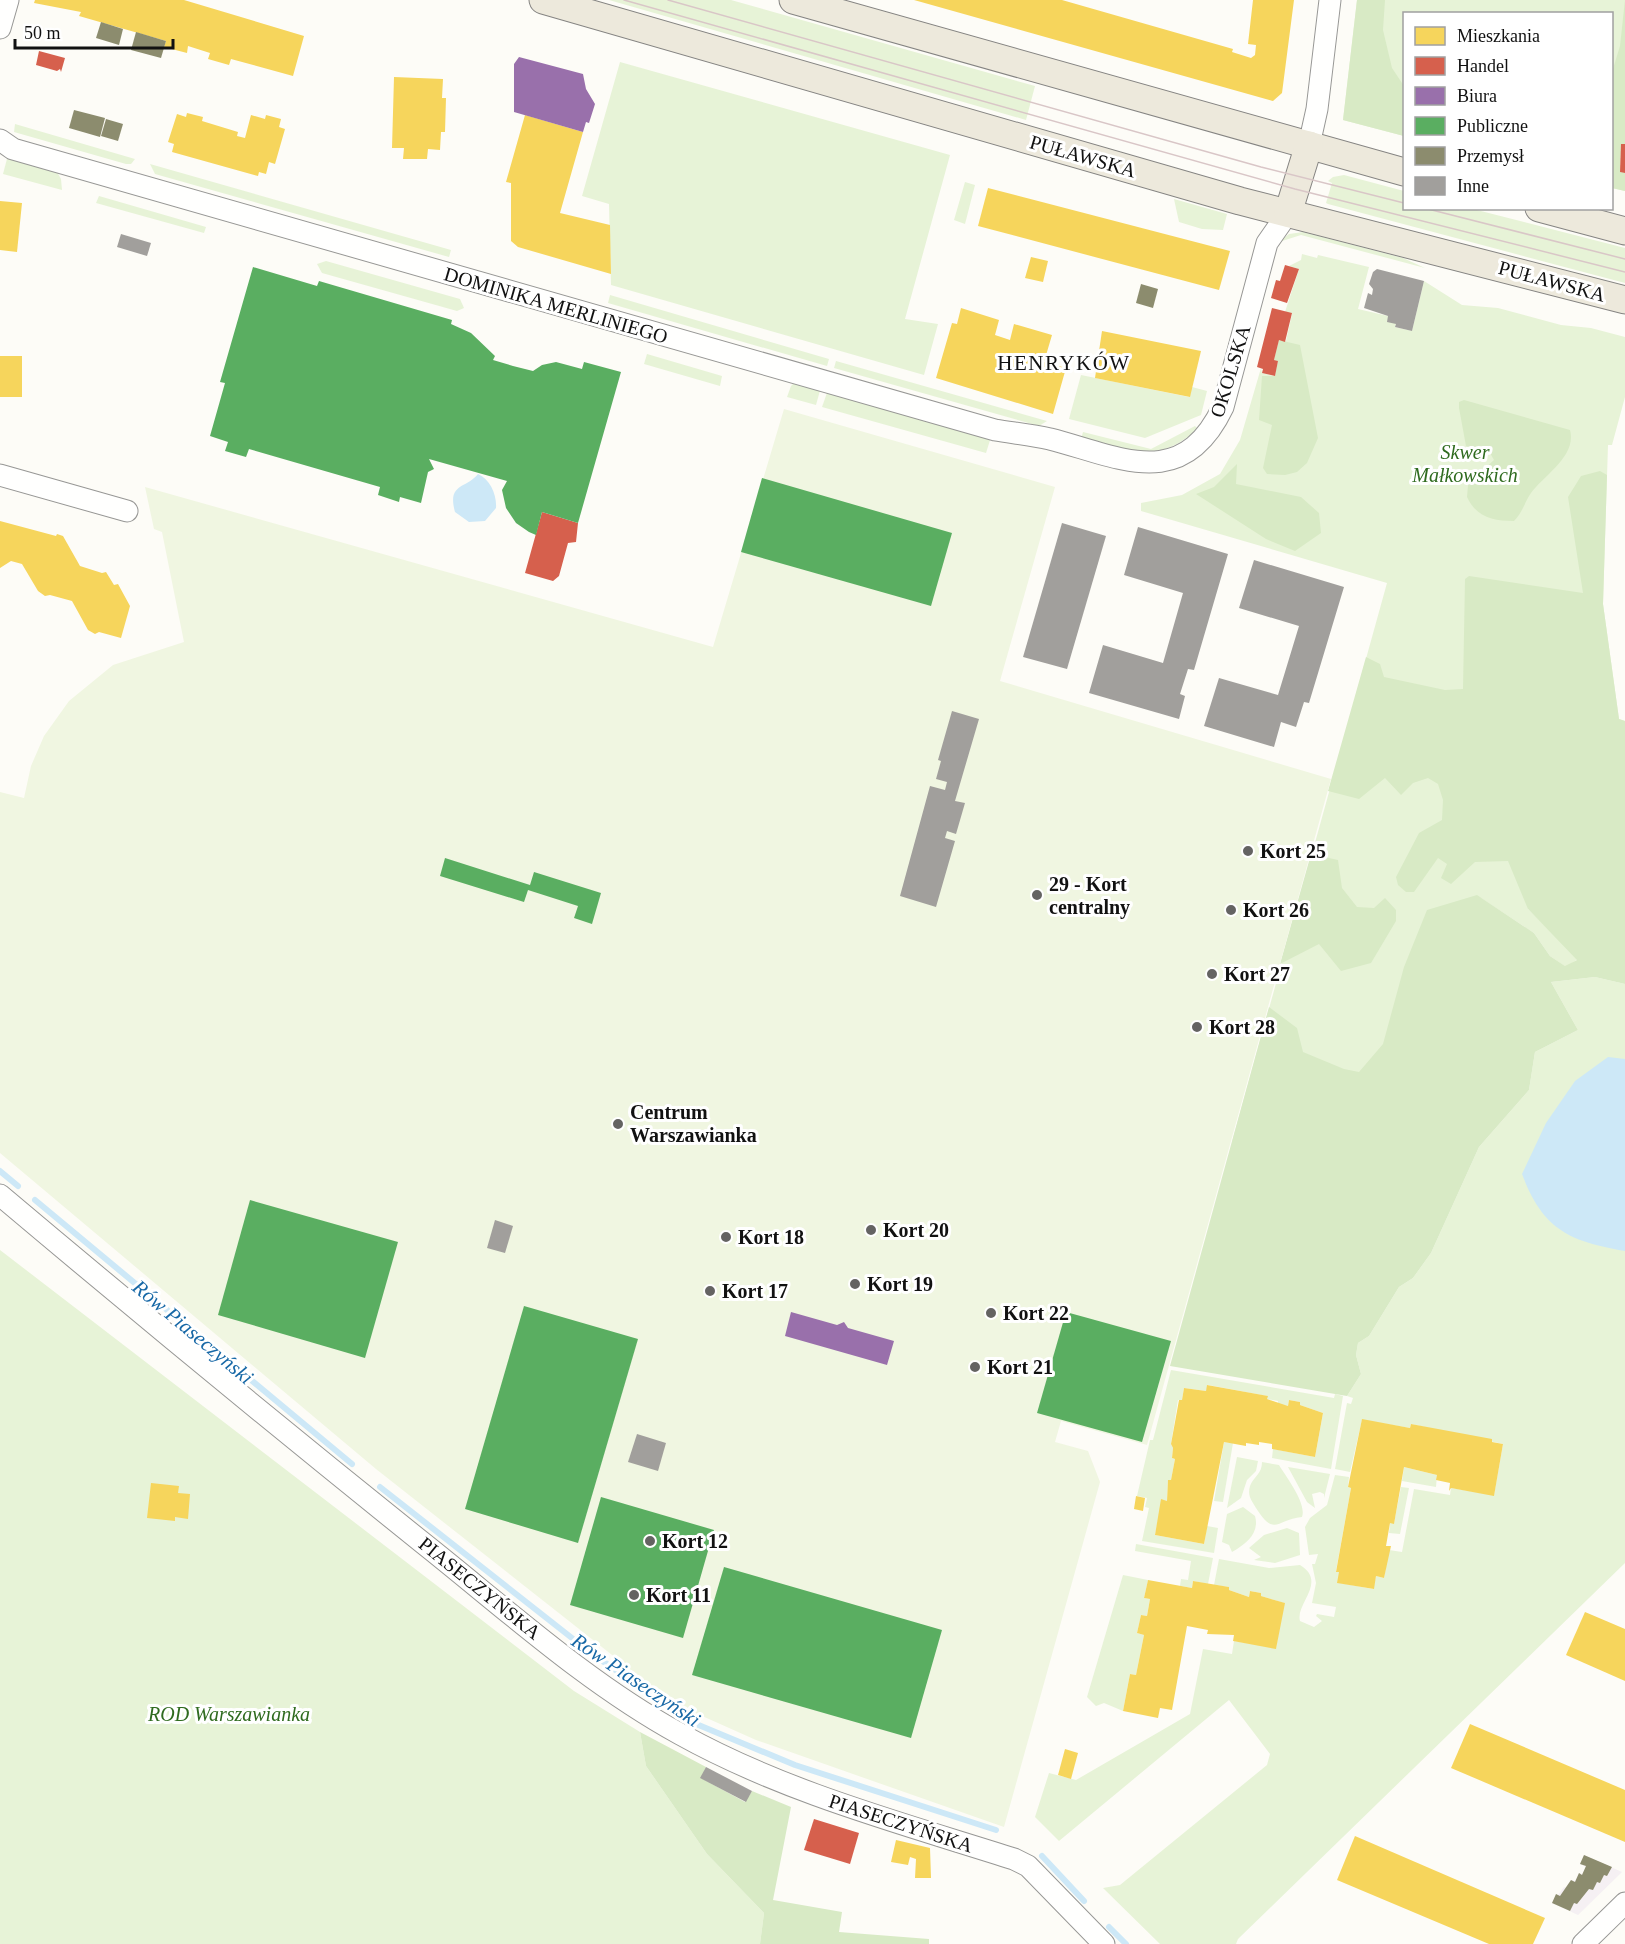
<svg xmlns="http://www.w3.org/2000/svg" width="1625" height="1944" font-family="Georgia,serif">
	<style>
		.industrial { fill: #f5f0f3 }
		.green { fill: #e7f3d7 }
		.forest { fill: #d8eac5 }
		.pitch { fill: #f0f6e1 }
		.water { fill: #cde8f7 }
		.homes { fill: #f6d55c }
		.shops { fill: #d6604d }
		.offices { fill: #9970ab }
		.public { fill: #5aae61 }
		.industry { fill: #8c8c6e }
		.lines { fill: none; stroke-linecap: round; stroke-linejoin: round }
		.stream { stroke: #cde8f7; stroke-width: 6 }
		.building { fill: #a19f9c }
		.minor-casing { stroke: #979795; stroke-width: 23 }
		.major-casing { stroke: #858482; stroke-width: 29 }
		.minor { stroke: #fffffe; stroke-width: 21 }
		.major { stroke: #ede9dc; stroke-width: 27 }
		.tram { stroke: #d9c6c7; stroke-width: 1.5 }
		.poi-dot { fill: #646362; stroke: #fff; stroke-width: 2 }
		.labels { text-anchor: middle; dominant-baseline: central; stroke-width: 6; stroke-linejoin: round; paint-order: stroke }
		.street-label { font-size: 20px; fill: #111; stroke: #fff }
		.park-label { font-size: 20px; font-style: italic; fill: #2f6b1f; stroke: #fff }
		.poi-label { font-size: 20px; font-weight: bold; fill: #111; stroke: #fff; text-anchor: start }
		.neighbourhood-label { font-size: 21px; letter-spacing: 1.5px; fill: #111; stroke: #fff }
		.water-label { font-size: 21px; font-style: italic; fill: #1768a6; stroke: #fff }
	</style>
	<rect width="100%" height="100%" fill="#fdfcf7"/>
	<polygon class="industrial" points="1584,1855 1622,1872 1578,1915 1552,1903 1564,1887 1567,1888 1571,1880 1575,1881 1579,1873 1582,1874 1586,1867 1580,1864"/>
	<g class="green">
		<polygon points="609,0 731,0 1035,86 1026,120"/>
		<polygon points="1357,0 1625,0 1625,144 1621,144 1620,172 1625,173 1625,191 1612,188 1612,14 1404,14 1404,136 1343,120"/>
		<polygon points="620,62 950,155 905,319 938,324 924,375 611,285 609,204 582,196"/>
		<polygon points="15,124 135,159 131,164 126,164 14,132"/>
		<polygon points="8,155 56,170 61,179 62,190 3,174"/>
		<polygon points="150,164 451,250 449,257 155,174"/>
		<polygon points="1344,175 1404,191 1404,208 1473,209 1625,248 1625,283 1328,204 1326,203 1332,183 1328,181 1333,177"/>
		<polygon points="965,182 975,185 965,224 954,220"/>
		<polygon points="99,196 206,227 204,233 96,203"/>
		<polygon points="1174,199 1227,214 1223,230 1202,229 1179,222"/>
		<polygon points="1303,232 1403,258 1425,268 1301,235 1279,242 1289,234"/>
		<polygon points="1302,254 1317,258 1318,255 1369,267 1358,309 1388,316 1396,324 1395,327 1412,331 1424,281 1462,305 1498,308 1561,325 1591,328 1625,337 1625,397 1612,445 1608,445 1603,604 1619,719 1625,721 1528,909 1578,959 1566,967 1550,956 1534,933 1481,898 1356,1099 1232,1142 1387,583 1141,511 1141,503 1182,495 1220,474 1240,440 1261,368 1262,373 1275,376 1278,361 1274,360 1279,340 1286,341 1292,314 1285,312 1299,269 1289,266 1301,260"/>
		<polygon points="326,261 460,299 464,308 457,311 322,273 317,264"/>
		<polygon points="610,295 829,359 827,366 608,303"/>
		<polygon points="647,354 722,376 720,386 644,364"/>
		<polygon points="836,361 1047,421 1039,426 834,368"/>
		<polygon points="1081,375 1189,397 1192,387 1207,391 1201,415 1145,438 1069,419"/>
		<polygon points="796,381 821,387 816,405 787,397 791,386"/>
		<polygon points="828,390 991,437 986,453 822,407"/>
		<path d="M1195,426L1198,429C1154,466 1131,451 1081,439L1083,432L1151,449Z"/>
		<path d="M1595,977L1625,984V1563L1238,1939L1236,1944H1160L1103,1888L1120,1885L1267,1765L1270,1754L1229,1700L1059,1841L1035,1817L1049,1773L1076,1780L1190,1714L1203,1649L1232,1654L1234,1641L1276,1648L1284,1603L1261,1596V1593L1250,1591L1249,1597L1229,1590V1587L1214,1585L1219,1559L1269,1568L1300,1565C1328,1582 1295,1604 1300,1621L1314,1627L1322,1621L1316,1616L1317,1614L1334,1617L1336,1607L1312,1603L1316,1583L1312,1564H1315L1318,1554L1309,1555L1305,1527L1310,1518L1327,1505L1335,1475L1349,1477L1348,1487L1351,1488L1336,1571L1339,1572L1340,1583L1373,1589L1376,1576L1384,1578L1389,1550L1402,1552L1414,1489L1450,1495L1451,1488L1494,1495L1503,1444L1411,1424L1410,1428L1362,1420L1350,1472L1335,1469L1347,1403L1351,1404L1353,1398L1347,1396L1361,1374L1356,1355L1358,1343L1369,1336L1399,1287L1413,1278L1431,1253L1479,1147L1529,1090L1535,1052L1578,1030L1551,982Z"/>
		<polygon points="0,1250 574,1691 640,1732 646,1766 707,1854 764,1913 760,1944 0,1944"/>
		<polygon points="1171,1370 1334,1398 1335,1394 1343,1396 1331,1469 1272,1458 1273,1449 1315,1457 1323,1413 1300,1405 1300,1402 1289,1400 1288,1406 1278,1404 1278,1401 1267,1399 1267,1396 1208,1385 1206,1391 1184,1388 1182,1400 1178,1400 1171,1444 1173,1448 1172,1458 1175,1459 1171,1480 1168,1480 1167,1501 1162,1500 1155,1535 1204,1544 1207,1526 1218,1528 1214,1553 1142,1541 1149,1508 1145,1507 1147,1498 1137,1496 1150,1440 1153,1440"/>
		<polygon points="1224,1442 1233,1443 1223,1502 1214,1501"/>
		<polygon points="1237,1457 1258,1461 1256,1471 1247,1480 1241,1498 1227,1508"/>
		<path d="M1262,1462L1279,1465C1286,1477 1307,1503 1302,1517C1277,1519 1275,1538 1256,1508C1252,1501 1247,1496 1250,1486C1254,1476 1262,1474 1262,1462Z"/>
		<polygon points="1288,1467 1330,1474 1324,1498 1324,1494 1320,1492 1312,1494 1315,1508 1307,1502"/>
		<polygon points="1404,1467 1437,1475 1436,1487 1402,1481"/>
		<polygon points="1401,1487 1409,1488 1400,1534 1389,1533 1390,1523 1394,1523"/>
		<path d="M1243,1507L1255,1516C1260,1533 1246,1544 1232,1552L1229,1545L1222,1542L1227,1514Z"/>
		<polygon points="1287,1528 1299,1533 1300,1555 1275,1563 1254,1560 1261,1557 1249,1548 1264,1535"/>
		<polygon points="1136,1544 1213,1558 1208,1584 1193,1581 1192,1588 1180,1586 1181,1579 1188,1580 1191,1561 1135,1551"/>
		<polygon points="1123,1575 1148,1580 1144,1598 1150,1599 1147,1616 1141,1615 1137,1633 1144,1635 1136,1675 1130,1674 1123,1711 1104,1703 1096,1706 1087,1697"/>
	</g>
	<g class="forest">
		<polygon points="1357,0 1385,0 1383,30 1392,68 1404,86 1404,136 1343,120"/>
		<polygon points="1625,0 1625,144 1621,144 1620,172 1625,173 1625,191 1612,188 1612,72 1620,46"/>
		<polygon points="1279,340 1300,345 1318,438 1307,463 1297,472 1285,475 1267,474 1263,468 1272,425 1259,420 1262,376 1275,376 1278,361 1274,360"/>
		<path d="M1464,400L1570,430C1577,456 1544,475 1531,493C1524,503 1523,512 1514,521C1493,521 1476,517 1467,497L1469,474L1475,469H1484L1494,460L1490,453L1466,446L1459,408V402Z"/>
		<polygon points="1237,464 1236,484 1301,497 1319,513 1321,533 1295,551 1266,539 1196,494 1214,487"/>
		<polygon points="1600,471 1607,475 1603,604 1619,719 1625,721 1625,984 1595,977 1551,982 1578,1030 1535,1052 1529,1090 1479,1147 1431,1253 1413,1278 1399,1287 1369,1336 1358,1343 1356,1355 1361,1374 1347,1396 1170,1366 1269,1007 1297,1028 1303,1052 1344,1069 1359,1072 1383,1044 1404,967 1427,910 1477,895 1534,933 1550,956 1565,966 1577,960 1528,909 1508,861 1475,862 1451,884 1441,878 1447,864 1438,858 1414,892 1406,892 1398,885 1396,877 1419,833 1442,820 1443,800 1438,784 1428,778 1413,783 1401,795 1385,778 1359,799 1328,791 1366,657 1380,664 1384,677 1445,690 1463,689 1465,579 1469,576 1583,593 1568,497 1581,476"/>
		<polygon points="1311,854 1338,860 1342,888 1357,907 1374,908 1385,898 1396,910 1396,921 1371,963 1341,971 1319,944 1280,964"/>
		<polygon points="640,1732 706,1767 701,1778 745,1802 752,1791 791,1807 773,1900 842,1912 839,1932 929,1939 929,1944 760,1944 764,1913 707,1854 646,1766"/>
	</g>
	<polygon class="pitch" points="784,409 1055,487 1000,681 1331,779 1147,1445 1061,1421 1055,1442 1088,1451 1100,1482 1004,1827 756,1740 673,1703 376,1469 0,1153 0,792 24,798 31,766 44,736 69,701 113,665 184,642 162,532 154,529 145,487 713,647"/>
	<g class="water">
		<path d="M478,474C490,479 497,495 496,508L485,521L469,522L455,512C447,483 466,489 478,474Z"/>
		<path d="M1608,1057L1625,1059V1251C1569,1241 1543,1230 1522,1174L1546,1123L1575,1081Z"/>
	</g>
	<g class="homes">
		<polygon points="35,0 184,0 304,36 293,76 231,59 229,65 208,59 210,53 188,46 187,53 164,47 166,41 79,16 81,12 34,3"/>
		<polygon points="914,0 1062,0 1233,49 1232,52 1251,58 1255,55 1256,45 1248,44 1253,0 1294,0 1282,93 1273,101"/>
		<polygon points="394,77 443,79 442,98 446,98 445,132 441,132 440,150 428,149 427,159 403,159 404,148 392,148"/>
		<polygon points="187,113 203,117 202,121 238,132 237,136 245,138 251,115 265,119 266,115 281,119 279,127 285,129 275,164 269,162 266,174 259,172 258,176 172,152 174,144 168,142 177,114 186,117"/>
		<polygon points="525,115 583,132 560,213 610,225 611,274 518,247 511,241 511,183 506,182"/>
		<polygon points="988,188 1230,251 1219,290 978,226"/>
		<polygon points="0,201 22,203 17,252 0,250"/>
		<polygon points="1031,257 1048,261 1043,282 1025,278"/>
		<polygon points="961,308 999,320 995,335 1010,340 1014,324 1052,335 1044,362 1066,368 1053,414 936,378 952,323 957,324"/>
		<polygon points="1102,331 1201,351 1190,397 1095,378"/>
		<rect x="0" y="356" width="22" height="41"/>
		<polygon points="0,521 56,536 57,534 63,536 80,566 102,573 106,572 114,585 118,584 130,606 121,638 99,632 95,634 88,630 72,601 50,595 45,596 38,591 22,564 11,561 0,568"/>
		<polygon points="1207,1385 1268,1396 1267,1399 1288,1406 1289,1400 1300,1402 1300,1405 1323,1413 1315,1457 1272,1449 1272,1444 1259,1442 1259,1445 1246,1443 1246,1446 1224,1442 1204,1544 1155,1535 1161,1499 1167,1501 1168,1480 1171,1480 1175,1459 1172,1458 1173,1448 1171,1444 1179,1400 1182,1400 1184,1388 1206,1391"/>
		<polygon points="1362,1419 1410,1428 1411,1424 1492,1439 1492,1442 1503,1444 1494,1496 1451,1488 1449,1491 1450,1483 1436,1480 1437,1475 1404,1467 1394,1524 1390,1523 1386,1546 1391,1546 1384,1578 1376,1576 1374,1589 1337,1583 1339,1572 1336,1572 1351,1488 1348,1487"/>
		<polygon points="151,1483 179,1486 178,1493 190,1494 188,1519 175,1517 175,1521 147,1518"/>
		<polygon points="1136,1496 1145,1498 1143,1511 1134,1509"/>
		<polygon points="1148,1580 1192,1588 1193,1581 1229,1587 1229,1590 1249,1597 1250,1591 1261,1593 1261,1596 1285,1603 1276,1649 1233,1641 1234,1635 1207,1634 1208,1630 1187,1626 1172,1710 1160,1708 1158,1718 1123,1711 1130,1674 1136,1675 1144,1635 1137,1633 1141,1615 1147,1616 1150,1599 1144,1598"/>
		<polygon points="1585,1612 1625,1629 1625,1681 1566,1655"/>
		<polygon points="1470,1724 1625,1790 1625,1842 1451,1768"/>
		<polygon points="1065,1749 1078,1753 1071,1779 1058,1775"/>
		<polygon points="1355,1836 1545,1918 1533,1944 1489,1944 1337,1880"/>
		<polygon points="896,1840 930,1848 931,1878 915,1878 916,1859 910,1857 908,1865 891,1862"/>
	</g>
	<g class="shops">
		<polygon points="39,51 65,58 61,72 60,69 57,71 36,65"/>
		<polygon points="1621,144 1625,144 1625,173 1620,172"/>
		<polygon points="1285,265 1299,269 1287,303 1271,298 1276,280 1280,281"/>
		<polygon points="1272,308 1292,313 1285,342 1279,340 1274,360 1278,361 1275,376 1262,373 1263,369 1257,367"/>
		<polygon points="542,512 578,523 576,542 568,543 559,576 553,581 525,573"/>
		<polygon points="814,1819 859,1833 850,1864 804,1850"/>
	</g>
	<g class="offices">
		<polygon points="519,57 583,74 586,89 595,104 589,123 586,122 583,132 514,112 514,64"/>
		<polygon points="791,1312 837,1325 844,1322 848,1328 894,1341 887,1365 785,1336"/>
	</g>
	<g class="public">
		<polygon points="253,267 317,286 319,281 452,320 451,324 471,333 495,356 493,360 513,366 533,371 542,365 556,362 582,369 584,362 621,372 578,523 542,512 536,535 529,532 516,523 506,508 502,490 507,481 429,459 434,469 428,472 421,503 400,497 399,502 378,495 380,487 249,449 246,457 225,451 228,442 210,436 225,383 220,382"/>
		<polygon points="762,478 952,533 931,606 741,552"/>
		<polygon points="445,858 530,885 534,872 601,893 592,924 574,918 578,906 528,890 524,902 440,876"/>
		<polygon points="250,1200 398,1242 365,1358 218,1315"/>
		<polygon points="524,1306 638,1339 578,1543 465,1509"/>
		<polygon points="1066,1312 1171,1341 1142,1442 1037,1413"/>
		<polygon points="601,1497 714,1530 683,1638 570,1605"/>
		<polygon points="724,1567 942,1630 911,1738 692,1675"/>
	</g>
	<g class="industry">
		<polygon points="101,22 123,29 119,45 96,38"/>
		<polygon points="136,32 166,41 161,58 131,50"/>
		<polygon points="74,110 105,118 100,137 69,128"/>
		<polygon points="106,119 123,124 118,141 101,136"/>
		<polygon points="1141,284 1158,289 1153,308 1136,303"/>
		<polygon points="1584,1855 1612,1867 1607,1876 1604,1875 1600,1883 1597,1882 1593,1890 1589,1889 1577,1904 1574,1903 1570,1911 1552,1903 1556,1894 1560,1896 1571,1880 1575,1882 1579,1873 1582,1875 1586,1866 1580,1864"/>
	</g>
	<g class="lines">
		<g class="stream">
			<polyline points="0,1171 18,1186"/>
			<polyline points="35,1200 352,1464"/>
			<polyline points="380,1487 591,1653 689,1721 795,1765 996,1830"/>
			<polyline points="1042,1856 1084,1901"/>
			<polyline points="1109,1927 1126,1944"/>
		</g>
	</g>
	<g class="building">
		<polygon points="121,234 151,243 147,256 117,247"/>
		<polygon points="1377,269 1424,281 1412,331 1395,327 1396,324 1387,322 1388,316 1364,308 1368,293 1372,295 1373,289 1369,284 1373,272"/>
		<polygon points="1062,523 1106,536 1067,669 1023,657"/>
		<polygon points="1138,527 1228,554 1194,670 1188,669 1180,694 1185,696 1179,719 1089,693 1103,645 1163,663 1183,593 1124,575"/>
		<polygon points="1254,560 1344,587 1309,703 1304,702 1296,727 1281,722 1274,747 1204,726 1219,678 1278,695 1299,626 1239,608"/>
		<polygon points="952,711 979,719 955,801 965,803 956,834 947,831 945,838 955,841 936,907 900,896 930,786 945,790 947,782 936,779 941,761 938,760"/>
		<polygon points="495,1220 513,1226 505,1253 487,1248"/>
		<polygon points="637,1434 666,1443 658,1471 628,1462"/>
		<polygon points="706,1767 752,1791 746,1802 700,1778"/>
	</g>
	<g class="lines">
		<g class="minor-casing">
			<g id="minor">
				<polyline points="0,28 8,0"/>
				<path d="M0,140L13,149L995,430C1013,433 1032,435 1050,439C1120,457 1182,493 1223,407L1267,243L1288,213"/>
				<polyline points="1309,145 1317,109 1330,0"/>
				<polyline points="0,475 127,511"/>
				<path d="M0,1195C140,1313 281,1429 423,1543C506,1609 587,1683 680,1734C784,1792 901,1823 1014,1859L1028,1866L1104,1944"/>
				<polyline points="1583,1944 1625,1903"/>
			</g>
		</g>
		<g class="major-casing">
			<g id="major">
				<polyline points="543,0 1240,201 1625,300"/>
				<polyline points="793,0 1404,172"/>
				<polyline points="1539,208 1625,231"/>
				<polyline points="1288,213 1309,145"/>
			</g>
		</g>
		<use href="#minor" class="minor"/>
		<use href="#major" class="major"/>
		<g class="tram">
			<polyline points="624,0 1295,189 1625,272"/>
			<polyline points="668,0 1261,167 1404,203"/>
			<polyline points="1424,208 1625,259"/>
		</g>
	</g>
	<g class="poi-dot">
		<circle cx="1248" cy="851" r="6"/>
		<circle cx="1037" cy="895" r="6"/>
		<circle cx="1231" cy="910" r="6"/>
		<circle cx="1212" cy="974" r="6"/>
		<circle cx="1197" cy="1027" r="6"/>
		<circle cx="618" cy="1124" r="6"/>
		<circle cx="871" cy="1230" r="6"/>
		<circle cx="726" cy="1237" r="6"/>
		<circle cx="855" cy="1284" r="6"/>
		<circle cx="710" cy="1291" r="6"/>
		<circle cx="991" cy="1313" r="6"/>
		<circle cx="975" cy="1367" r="6"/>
		<circle cx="650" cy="1541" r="6"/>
		<circle cx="634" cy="1595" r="6"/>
	</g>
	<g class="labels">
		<g class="street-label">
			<text transform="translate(1083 156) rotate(16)">PUŁAWSKA</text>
			<text transform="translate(1552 281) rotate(15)">PUŁAWSKA</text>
			<text transform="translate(556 305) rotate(16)">DOMINIKA MERLINIEGO</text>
			<text transform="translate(1230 371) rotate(-73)">OKOLSKA</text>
			<text transform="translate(480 1588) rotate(39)">PIASECZYŃSKA</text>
			<text transform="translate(901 1823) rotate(18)">PIASECZYŃSKA</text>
		</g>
		<g class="park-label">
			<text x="1465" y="452">Skwer<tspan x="1465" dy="23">Małkowskich</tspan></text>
			<text x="229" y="1714">ROD Warszawianka</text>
		</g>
		<g class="poi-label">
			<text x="1260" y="851">Kort 25</text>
			<text x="1049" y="884">29 - Kort<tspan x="1049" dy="23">centralny</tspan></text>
			<text x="1243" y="910">Kort 26</text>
			<text x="1224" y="974">Kort 27</text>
			<text x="1209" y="1027">Kort 28</text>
			<text x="630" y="1112">Centrum<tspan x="630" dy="23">Warszawianka</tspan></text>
			<text x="883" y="1230">Kort 20</text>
			<text x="738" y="1237">Kort 18</text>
			<text x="867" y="1284">Kort 19</text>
			<text x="722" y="1291">Kort 17</text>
			<text x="1003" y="1313">Kort 22</text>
			<text x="987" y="1367">Kort 21</text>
			<text x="662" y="1541">Kort 12</text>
			<text x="646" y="1595">Kort 11</text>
		</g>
		<g class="neighbourhood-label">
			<text x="1064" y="363">HENRYKÓW</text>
		</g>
		<g class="water-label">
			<text transform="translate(193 1332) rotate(40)">Rów Piaseczyński</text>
			<text transform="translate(636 1680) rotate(34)">Rów Piaseczyński</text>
		</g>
	</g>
	<rect x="1403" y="12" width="210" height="198" fill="#ffffff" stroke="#a0a0a0" stroke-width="1.5"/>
	<rect x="1415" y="27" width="30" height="18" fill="#f6d55c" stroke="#a0a0a0" stroke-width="1.5"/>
	<text x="1457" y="42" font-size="18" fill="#111111">Mieszkania</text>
	<rect x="1415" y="57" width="30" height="18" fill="#d6604d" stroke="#a0a0a0" stroke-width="1.5"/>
	<text x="1457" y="72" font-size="18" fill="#111111">Handel</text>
	<rect x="1415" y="87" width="30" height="18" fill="#9970ab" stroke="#a0a0a0" stroke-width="1.5"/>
	<text x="1457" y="102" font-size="18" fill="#111111">Biura</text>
	<rect x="1415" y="117" width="30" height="18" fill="#5aae61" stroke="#a0a0a0" stroke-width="1.5"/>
	<text x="1457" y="132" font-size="18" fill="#111111">Publiczne</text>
	<rect x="1415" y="147" width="30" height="18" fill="#8c8c6e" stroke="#a0a0a0" stroke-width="1.5"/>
	<text x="1457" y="162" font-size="18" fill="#111111">Przemysł</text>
	<rect x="1415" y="177" width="30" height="18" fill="#a19f9c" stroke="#a0a0a0" stroke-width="1.5"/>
	<text x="1457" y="192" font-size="18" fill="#111111">Inne</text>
	<path d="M15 39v9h158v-9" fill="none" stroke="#111111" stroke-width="3"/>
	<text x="24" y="39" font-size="18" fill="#111111" stroke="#ffffff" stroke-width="4.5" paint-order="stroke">50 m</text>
</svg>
